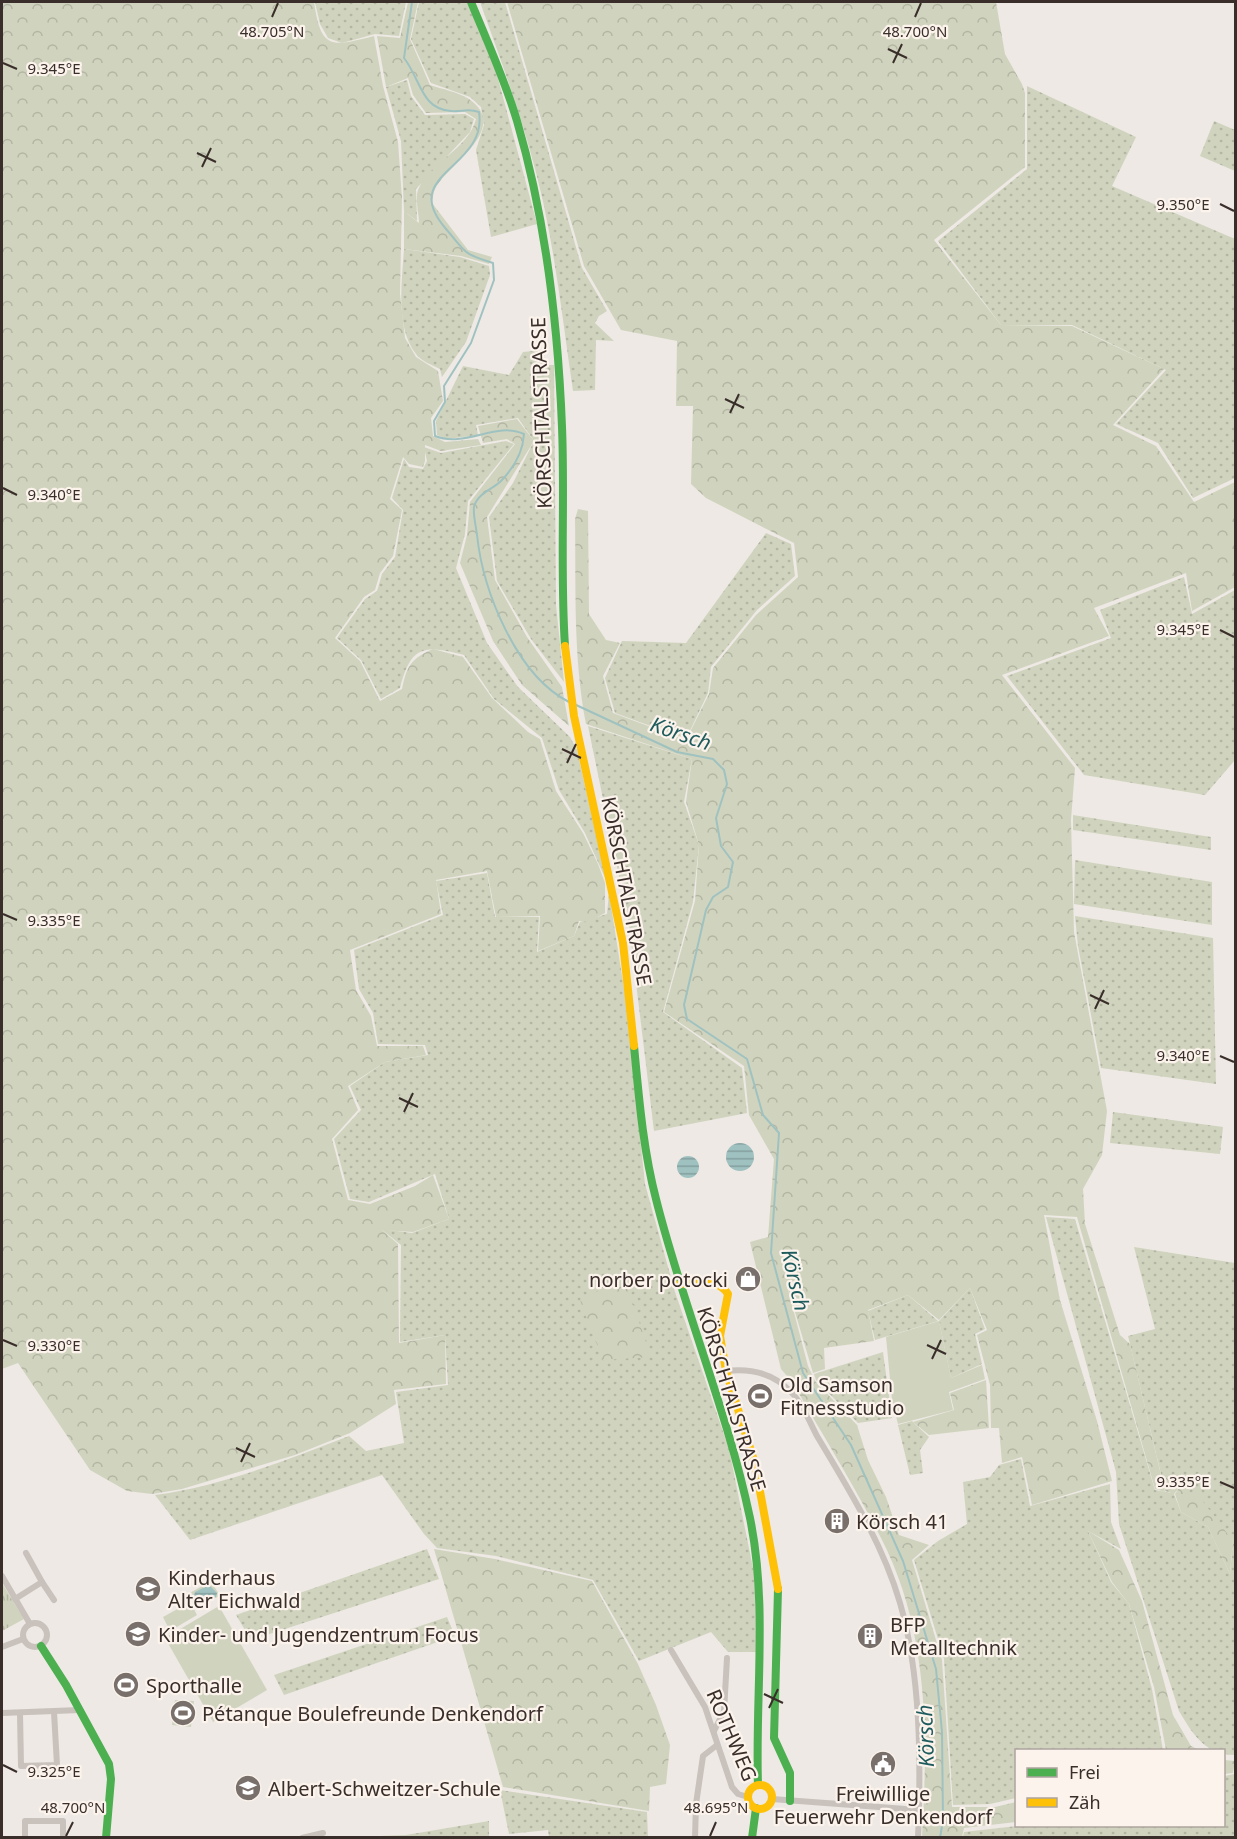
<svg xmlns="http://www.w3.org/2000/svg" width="1237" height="1839" font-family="'Noto Sans',sans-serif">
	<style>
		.grass { fill: url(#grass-dots); fill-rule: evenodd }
		.forest { fill: url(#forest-crowns) }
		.park { fill: url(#park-tufts) }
		.garden { fill: #d0d4be }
		.water { fill: url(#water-rules) }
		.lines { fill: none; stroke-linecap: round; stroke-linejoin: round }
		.stream { stroke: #9fc2c1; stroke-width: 2 }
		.street { stroke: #c8c1bc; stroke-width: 6 }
		.fast { stroke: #4caf50; stroke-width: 8 }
		.slow { stroke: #ffc107; stroke-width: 8 }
		.ticks { fill: none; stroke: #3a2e2a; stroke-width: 2 }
		.labels { text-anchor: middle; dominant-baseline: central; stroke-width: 4.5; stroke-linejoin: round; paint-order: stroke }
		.street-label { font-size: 20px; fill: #3a2e2a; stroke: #fbf3ec }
		.poi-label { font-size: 20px; fill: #3a2e2a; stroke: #fbf3ec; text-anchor: start }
		.water-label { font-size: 21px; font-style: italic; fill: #1e5b5d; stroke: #fbf3ec }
		.ticks-label { font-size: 15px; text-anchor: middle; fill: #3a2e2a; stroke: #fbf3ec; stroke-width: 4.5; stroke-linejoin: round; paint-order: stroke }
	</style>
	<defs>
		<pattern id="grass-dots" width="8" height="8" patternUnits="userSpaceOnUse" patternTransform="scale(1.5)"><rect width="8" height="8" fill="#d0d4be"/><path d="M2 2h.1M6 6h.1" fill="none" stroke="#b3b6a3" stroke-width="1.8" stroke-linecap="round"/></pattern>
		<pattern id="forest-crowns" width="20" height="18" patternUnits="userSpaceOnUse" patternTransform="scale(1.5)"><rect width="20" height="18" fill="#d0d4be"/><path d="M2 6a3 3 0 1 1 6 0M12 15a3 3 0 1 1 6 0" fill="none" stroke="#b3b6a3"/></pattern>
		<pattern id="park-tufts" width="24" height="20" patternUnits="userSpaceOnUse" patternTransform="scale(1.5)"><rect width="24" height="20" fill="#d0d4be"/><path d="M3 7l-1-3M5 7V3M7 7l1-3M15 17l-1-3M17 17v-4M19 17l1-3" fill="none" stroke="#b3b6a3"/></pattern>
		<pattern id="water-rules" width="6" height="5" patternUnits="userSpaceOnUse" patternTransform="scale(1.5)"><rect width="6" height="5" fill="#9fc2c1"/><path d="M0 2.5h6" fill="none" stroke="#839e9d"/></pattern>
	</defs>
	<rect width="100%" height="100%" fill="#eee9e4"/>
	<g class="grass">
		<polygon points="315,2 406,2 399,36 375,34 342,43 328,38 320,24"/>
		<polygon points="419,2 467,2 496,71 537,224 491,237 476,150 484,125 481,107 470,97 431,83 411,39"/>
		<path d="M480,2H505L582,268L607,311L599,316L595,323L614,341L596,340L595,390L573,391C564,330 557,267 544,206C529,136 504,69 480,2Z"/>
		<polygon points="407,80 411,96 425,115 465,114 474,119 470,132 416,189 417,221 404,211 401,141 386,87"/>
		<polygon points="1027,86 1136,137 1112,186 1235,239 1235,478 1193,498 1158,443 1116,424 1166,370 1072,325 1001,325 938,241 1027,169"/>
		<polygon points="1214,121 1235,130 1235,171 1200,156"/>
		<path d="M404,249L460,257L489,266L490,275L466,342L442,377L440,369C432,365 421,361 416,354C395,327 402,281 404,249Z"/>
		<polygon points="544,350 545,365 554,365 556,605 564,682 531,639 497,581 489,517 513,483 534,441 518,418 476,425 478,435 447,439 437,435 436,421 463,366 509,375 523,352"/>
		<path d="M506,441L514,444L468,501L465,534L456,568L487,643L518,687L570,737L577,750L606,880L585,833L559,790L542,738L494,699L464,655C424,645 411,645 400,688L381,699L361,660L337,638L365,599L377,591L382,574L395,557L403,510L392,498L404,459L409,467L423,469L427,461L424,447L441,453Z"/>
		<polygon points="766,533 791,544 795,576 757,610 711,667 708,693 686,739 615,713 605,678 622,641 686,643"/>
		<polygon points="1184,577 1192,614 1235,590 1235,760 1205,795 1084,775 1007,676 1111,638 1100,610"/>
		<polygon points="588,726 692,759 684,802 699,845 693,902 663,1012 742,1068 747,1113 654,1131 629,925"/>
		<polygon points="1073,815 1211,837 1211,850 1073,830"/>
		<polygon points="1075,860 1212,882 1212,925 1074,904"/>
		<path d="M487,873L495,917H539L537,952L574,936L580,922L607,914L609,893L625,995L645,1184L675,1292L729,1449L756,1583L758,1652H728L711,1632L639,1661L593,1580L496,1556L437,1548L424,1534L382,1475L190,1540L155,1495C222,1486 287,1460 349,1436L366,1451L404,1443L396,1392L448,1385L445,1335L400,1342L401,1245L381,1229L412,1233L449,1219L435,1174L369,1202L350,1199L334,1139L361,1110L350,1086L385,1062L428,1055L425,1045L378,1044L373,1013L359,989L354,950L443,915L436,881Z"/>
		<polygon points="1075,916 1213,938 1216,1084 1101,1068 1078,946"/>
		<polygon points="1113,1112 1223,1127 1220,1154 1110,1143"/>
		<path d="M1046,1217L1075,1219L1155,1490L1172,1493L1165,1491L1128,1336L1155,1329L1134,1247L1235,1263V1755C1206,1754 1195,1738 1179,1711L1119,1524L1116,1472ZM1179,1488L1233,1541L1230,1574L1208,1527L1181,1512L1174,1494Z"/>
		<polygon points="970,1288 985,1329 975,1334 982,1364 951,1378 939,1321"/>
		<polygon points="908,1295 938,1321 875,1340 868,1311"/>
		<polygon points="883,1352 892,1418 858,1423 816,1380 814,1374"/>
		<polygon points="912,1421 929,1437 920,1450 923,1473 910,1475 898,1425"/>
		<polygon points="1021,1459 1030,1506 1110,1484 1111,1522 1121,1549 1088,1531 1111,1582 1129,1604 1152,1689 1163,1750 1016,1750 1016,1798 990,1804 953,1805 944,1659 914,1560 938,1541 967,1524 963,1482 990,1477 999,1465"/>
		<polygon points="427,1549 439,1579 251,1640 236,1615"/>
		<polygon points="211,1581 220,1596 194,1607 188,1594"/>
		<polygon points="447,1617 455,1636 284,1695 274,1675"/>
		<polygon points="1235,1774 1235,1837 963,1837 964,1832 1017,1826 1224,1826 1224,1776"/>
		<polygon points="500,1790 647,1812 648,1837 549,1837 548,1830 509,1834"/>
		<polygon points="489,1821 489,1837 354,1837 406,1835"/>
	</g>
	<g class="forest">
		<path d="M2,2H314C321,50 331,47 374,36L383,86L398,142L402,198L400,294L405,338L416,357L438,371L443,401L431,418L433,436L445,442L478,439L481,445L441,451L425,445V461L423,467L409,464L403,457L390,499L402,510L393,556L380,573L375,590L364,597L335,638L360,661L380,701L402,689C407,665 411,659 433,649L463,657L492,698L528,732L540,739L556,791L583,833L598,864L605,883V913L588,922L579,921L574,936L538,951L540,916L496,917L487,871L436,880L441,914L350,950L356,990L371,1016L377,1046H423L426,1055L385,1062L348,1086L358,1110L332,1139L348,1200L370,1204L415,1186L433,1175L449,1219L413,1232L382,1230L398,1244L399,1343L445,1335L446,1384L394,1390L396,1404L350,1433L295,1455L182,1489L152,1494L127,1491L90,1470L18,1363L2,1369Z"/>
		<path d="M408,2H418L410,39L430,85C442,89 458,92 469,99C512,129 446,165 435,189C433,193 433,198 432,203L468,250L492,257L489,264L461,256L404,249V211L419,223C419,214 415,199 418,190C430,161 468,150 476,119L465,112L426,113L413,95L408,78L386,87L377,36L400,38Z"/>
		<path d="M507,2H996L1005,54L1022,84L1025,93V167L934,240L1001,325L1072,326L1164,369L1113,425L1156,446L1194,502L1235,482V587L1192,611L1186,573L1094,608L1109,636L1002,675L1075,768L1071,820L1074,932L1107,1111L1102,1155L1083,1189L1085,1224L1120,1335L1130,1344L1165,1492L1155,1489L1077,1217L1044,1215L1060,1300L1097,1421L1112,1481L1032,1505L1022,1457L1002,1463L999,1428H991L990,1385L977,1335L987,1330L970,1288L939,1320L908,1295L868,1310L874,1341L824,1348L825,1369L813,1373L785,1278L808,1366L815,1381L857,1425L868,1460L886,1497L899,1535L929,1545L912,1560L942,1660L952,1807H995L1016,1802V1822L964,1828L962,1837H922C928,1736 929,1631 881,1538C854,1485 822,1434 793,1383L781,1369L750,1242L768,1237L774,1159L749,1115L744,1066L664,1012L695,901L699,845L686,802L692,759L586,724C573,657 576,587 575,519L578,509L588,511L589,614L606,640L620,643L603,676L613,713L686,740L709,694L713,668L756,615L798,577L794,543L706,498L691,484L693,406H676L677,341L621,330L584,266Z"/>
		<polygon points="517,419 534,441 487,517 495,580 527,637 562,687 569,726 522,685 493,641 460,563 467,535 470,502 515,444 507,439 483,443 478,426"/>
		<polygon points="624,1277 651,1357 603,1360 580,1300"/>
		<polygon points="986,1380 989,1428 929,1435 913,1422 954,1410 950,1393"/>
		<polygon points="1179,1488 1198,1495 1233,1541 1230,1574 1208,1527 1181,1512 1175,1494"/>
		<polygon points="1088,1531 1119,1550 1142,1601 1173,1715 1191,1746 1199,1750 1166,1750 1154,1687 1129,1604 1112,1582"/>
		<polygon points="434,1549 495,1559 592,1581 638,1664 656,1705 670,1745 666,1784 650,1787 649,1811 503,1787"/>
		<polygon points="1224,1760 1235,1761 1233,1773 1224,1774"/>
	</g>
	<polygon class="park" points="2,1583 24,1619 2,1631"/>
	<g class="garden">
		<polygon points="939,1321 951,1378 982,1365 985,1379 949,1392 953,1410 898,1424 892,1400 886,1337"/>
		<polygon points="190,1602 197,1615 170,1631 163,1617"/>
		<polygon points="219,1606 267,1690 213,1722 165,1638"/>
		<polygon points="175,1700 194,1701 191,1727 172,1725"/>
	</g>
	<g class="water">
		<circle cx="740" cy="1157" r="14"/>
		<circle cx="688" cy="1167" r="11"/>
		<polygon points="209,1585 217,1593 216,1597 196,1602 193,1600 195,1592"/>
	</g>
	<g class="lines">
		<g class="stream">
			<path d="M412,2L404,58C421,80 421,109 451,111C462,112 468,108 479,112C488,169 397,173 446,229C467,253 461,253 493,263L494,280L471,343L444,386L445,402L434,421L435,436C465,448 497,421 524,434C523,452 513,469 500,482C491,490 477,494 474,507C473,515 476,526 477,535C483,591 516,675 569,702"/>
			<polyline points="574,704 677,752 713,759 724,770 727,784 716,818 721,846 733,862 728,887 713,897 706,910 684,1005 687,1019 747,1059 763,1115 779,1133 771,1253 803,1373 851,1445 903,1561 936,1669 942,1732 943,1820 940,1838"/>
		</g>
		<g class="street">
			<path d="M726,1371C751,1368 775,1374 792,1393C803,1404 810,1423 817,1436C848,1488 883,1544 900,1603C921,1675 921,1763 918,1838"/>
			<polyline points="2,1576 30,1624"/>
			<polyline points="42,1582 54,1600"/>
			<polyline points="15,1599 42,1582 26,1553"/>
			<circle cx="35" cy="1635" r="12"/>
			<polyline points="2,1647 23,1639"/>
			<polyline points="671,1650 705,1707 732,1787 738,1794 748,1797"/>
			<polyline points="2,1713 80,1710"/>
			<polyline points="20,1713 21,1766 57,1765 54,1712"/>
			<polyline points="714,1731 724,1711 727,1658"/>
			<polyline points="772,1799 919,1810"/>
			<polyline points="25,1838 25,1821 63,1821 63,1838"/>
			<polyline points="302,1838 323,1833"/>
			<polyline points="695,1838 696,1804 703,1756 717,1745"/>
		</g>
		<g class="fast">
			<path d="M471,2C487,41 505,80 517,121C546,220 558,324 562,427C565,500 560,573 565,646"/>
			<path d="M634,1046C639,1098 643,1149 656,1199C683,1307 727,1409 750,1518C768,1606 755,1695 758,1785"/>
			<polyline points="778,1589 774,1738 790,1773 790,1801"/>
			<polyline points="41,1646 66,1685 109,1764 111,1779 106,1838"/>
			<polyline points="752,1838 756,1808"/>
		</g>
		<g class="slow">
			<polyline points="565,646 574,716 623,943 634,1046"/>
			<path d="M680,1284C699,1283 717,1277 728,1294L720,1336L726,1371L755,1464L778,1589"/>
			<circle cx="760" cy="1797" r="12"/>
		</g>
	</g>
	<path class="ticks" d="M272,17L278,3M915,17L921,3M888,49L907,58M3,63L17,69M893,63L902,44M197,153L216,162M202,167L211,148M1220,204L1234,211M725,399L744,408M730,413L739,394M3,488L17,495M1220,630L1234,637M562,749L581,758M567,763L576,744M3,914L17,920M1090,995L1109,1004M1095,1009L1104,990M1220,1056L1234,1062M399,1098L418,1107M404,1112L413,1093M3,1340L17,1346M927,1345L946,1354M932,1359L941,1340M236,1448L255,1457M241,1462L250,1443M1220,1482L1234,1488M764,1694L783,1703M769,1708L778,1689M3,1765L17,1772M66,1836L73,1822M710,1836L716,1822"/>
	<defs>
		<g id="shop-disc" transform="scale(1.35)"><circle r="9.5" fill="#796f6b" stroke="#fbf3ec"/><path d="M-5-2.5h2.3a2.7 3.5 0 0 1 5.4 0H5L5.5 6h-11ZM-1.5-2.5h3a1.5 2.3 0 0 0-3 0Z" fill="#fff"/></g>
		<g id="stadium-disc" transform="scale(1.35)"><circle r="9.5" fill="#796f6b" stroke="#fbf3ec"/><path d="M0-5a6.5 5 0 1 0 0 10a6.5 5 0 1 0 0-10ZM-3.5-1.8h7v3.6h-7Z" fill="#fff"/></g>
		<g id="building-disc" transform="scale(1.35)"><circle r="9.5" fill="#796f6b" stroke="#fbf3ec"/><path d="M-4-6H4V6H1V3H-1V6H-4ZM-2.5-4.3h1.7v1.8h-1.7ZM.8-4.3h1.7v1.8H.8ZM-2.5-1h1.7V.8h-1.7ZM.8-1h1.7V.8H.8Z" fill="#fff"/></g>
		<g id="school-disc" transform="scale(1.35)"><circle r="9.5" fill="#796f6b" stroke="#fbf3ec"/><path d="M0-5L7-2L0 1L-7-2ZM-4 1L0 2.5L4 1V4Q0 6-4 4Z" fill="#fff"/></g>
		<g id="civic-disc" transform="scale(1.35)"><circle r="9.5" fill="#796f6b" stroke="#fbf3ec"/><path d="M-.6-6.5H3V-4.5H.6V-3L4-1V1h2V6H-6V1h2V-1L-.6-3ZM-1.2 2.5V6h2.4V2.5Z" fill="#fff"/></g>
	</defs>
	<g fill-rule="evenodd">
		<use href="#shop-disc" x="748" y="1279"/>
		<use href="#stadium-disc" x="760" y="1396"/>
		<use href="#building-disc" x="837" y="1521"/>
		<use href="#school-disc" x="148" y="1589"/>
		<use href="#school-disc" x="138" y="1634"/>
		<use href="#building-disc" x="870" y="1636"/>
		<use href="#stadium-disc" x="126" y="1685"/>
		<use href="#stadium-disc" x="183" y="1713"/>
		<use href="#civic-disc" x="883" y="1764"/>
		<use href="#school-disc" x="248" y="1788"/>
	</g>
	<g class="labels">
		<g class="street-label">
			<text transform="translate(541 413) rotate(-92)">KÖRSCHTALSTRASSE</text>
			<text transform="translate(627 891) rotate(79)">KÖRSCHTALSTRASSE</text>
			<text transform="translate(732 1399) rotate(73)">KÖRSCHTALSTRASSE</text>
			<text transform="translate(732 1735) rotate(67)">ROTHWEG</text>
		</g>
		<g class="poi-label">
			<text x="728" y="1279" text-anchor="end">norber potocki</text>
			<text x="780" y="1384">Old Samson<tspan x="780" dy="23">Fitnessstudio</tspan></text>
			<text x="856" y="1521">Körsch 41</text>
			<text x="168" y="1577">Kinderhaus<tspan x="168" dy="23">Alter Eichwald</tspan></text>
			<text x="890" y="1624">BFP<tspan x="890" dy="23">Metalltechnik</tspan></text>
			<text x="158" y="1634">Kinder- und Jugendzentrum Focus</text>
			<text x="146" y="1685">Sporthalle</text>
			<text x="202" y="1713">Pétanque Boulefreunde Denkendorf</text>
			<text x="268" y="1788">Albert-Schweitzer-Schule</text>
			<text x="883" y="1793" text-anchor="middle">Freiwillige<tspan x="883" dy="23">Feuerwehr Denkendorf</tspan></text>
		</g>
		<g class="water-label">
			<text transform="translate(681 733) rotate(19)">Körsch</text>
			<text transform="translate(796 1280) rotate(77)">Körsch</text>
			<text transform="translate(925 1736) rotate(-92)">Körsch</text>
		</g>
	</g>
	<g class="ticks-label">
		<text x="272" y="37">48.705°N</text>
		<text x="915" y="37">48.700°N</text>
		<text x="54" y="74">9.345°E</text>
		<text x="1183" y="210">9.350°E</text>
		<text x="54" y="500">9.340°E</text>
		<text x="1183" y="635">9.345°E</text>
		<text x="54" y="926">9.335°E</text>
		<text x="1183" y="1061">9.340°E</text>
		<text x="54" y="1351">9.330°E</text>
		<text x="1183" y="1487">9.335°E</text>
		<text x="54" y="1777">9.325°E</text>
		<text x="73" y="1813">48.700°N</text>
		<text x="716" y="1813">48.695°N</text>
	</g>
	<rect width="1237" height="1839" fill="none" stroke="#3a2e2a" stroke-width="6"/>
	<rect x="1015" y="1749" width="210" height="78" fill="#fbf3ec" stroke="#aea49e" stroke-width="1.5"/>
	<rect x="1027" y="1768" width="30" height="9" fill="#4caf50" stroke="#aea49e" stroke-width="1.5"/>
	<text x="1069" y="1779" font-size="18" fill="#3a2e2a">Frei</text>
	<rect x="1027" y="1798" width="30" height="9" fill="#ffc107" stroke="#aea49e" stroke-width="1.5"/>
	<text x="1069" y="1809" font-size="18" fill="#3a2e2a">Zäh</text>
</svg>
